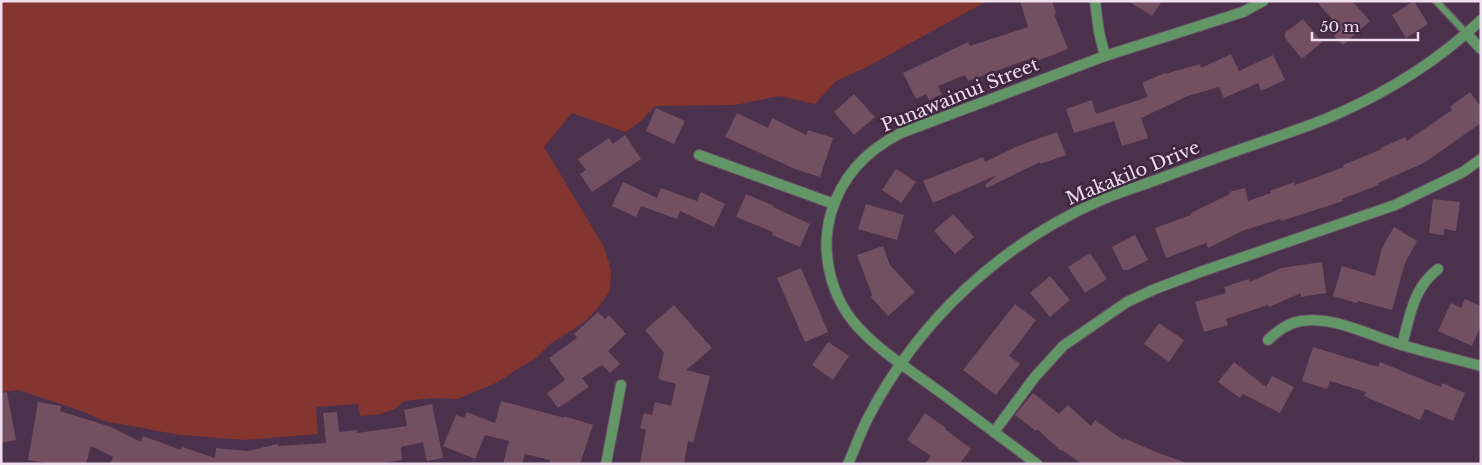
<svg xmlns="http://www.w3.org/2000/svg" width="1482" height="465" font-family="'Libre Baskerville',serif">
	<style>
		.green { fill: #84352f }
		.building { fill: #734f62 }
		.lines { fill: none; stroke-linecap: round; stroke-linejoin: round }
		.service-casing { stroke: #685068; stroke-width: 9 }
		.minor-casing { stroke: #685068; stroke-width: 12 }
		.tertiary-casing { stroke: #685068; stroke-width: 12 }
		.service { stroke: #629667; stroke-width: 6 }
		.minor { stroke: #629667; stroke-width: 10 }
		.tertiary { stroke: #629667; stroke-width: 10 }
		.labels { text-anchor: middle; dominant-baseline: central; stroke-width: 5; stroke-linejoin: round; paint-order: stroke }
		.street-label { font-size: 18px; fill: #eedeee; stroke: #402740 }
	</style>
	<rect width="100%" height="100%" fill="#4b314b"/>
	<path class="green" d="M1,1H987L867,67L836,81L815,104L779,96L735,105L655,106L641,121L626,132L572,113L544,147L604,247L611,270L610,291L598,308L583,323L550,344L535,359L517,369L498,382L457,399L434,398L404,401C392,414 376,415 360,416L358,404L316,407L318,434L245,440L180,435L104,421L79,410L18,390L1,392Z"/>
	<g class="building">
		<polygon points="1020,1 1052,1 1056,13 1054,14 1068,49 1037,61 1035,57 968,81 965,75 938,86 942,94 929,100 926,94 916,99 903,73 968,42 970,46 1028,27"/>
		<polygon points="1128,1 1162,1 1152,16"/>
		<polygon points="1316,1 1352,1 1370,21 1343,45 1334,36 1341,29"/>
		<polygon points="1414,1 1428,24 1406,38 1392,15"/>
		<polygon points="1303,19 1322,42 1302,59 1285,38 1285,33"/>
		<polygon points="1231,54 1239,71 1273,55 1285,80 1261,91 1258,83 1224,98 1219,87 1188,96 1141,118 1148,138 1122,146 1114,121 1074,133 1066,109 1092,100 1096,114 1148,97 1142,83 1165,73 1165,74 1200,64 1201,68"/>
		<polygon points="1470,92 1481,107 1481,123 1424,163 1378,183 1379,185 1342,199 1343,201 1281,221 1280,219 1242,231 1208,248 1206,243 1166,258 1155,228 1191,215 1191,213 1230,194 1229,192 1245,188 1248,201 1271,193 1270,191 1294,182 1295,185 1344,167 1343,165 1382,149 1381,148 1405,137 1407,141 1452,110 1450,107"/>
		<polygon points="854,94 875,117 854,135 834,112"/>
		<polygon points="656,108 685,121 674,144 646,131"/>
		<polygon points="737,113 768,128 772,118 806,135 808,130 833,138 820,177 795,169 725,137"/>
		<polygon points="1057,132 1066,155 1040,164 1040,162 987,188 985,185 997,175 933,203 923,181 983,157 985,162 1018,146"/>
		<polygon points="625,135 641,159 592,192 580,174 586,170 578,159 609,138 613,144"/>
		<polygon points="896,169 916,182 901,203 882,190"/>
		<polygon points="623,182 657,198 661,188 697,201 701,192 725,204 714,227 680,211 677,219 641,206 636,217 612,206"/>
		<polygon points="746,194 774,206 773,207 810,224 800,247 772,235 773,232 736,217"/>
		<polygon points="1433,199 1460,202 1456,231 1444,229 1444,235 1429,233"/>
		<polygon points="866,204 904,215 897,240 858,229"/>
		<polygon points="953,214 974,237 955,254 934,231"/>
		<polygon points="1394,227 1417,241 1405,263 1392,310 1358,301 1357,303 1333,296 1342,266 1375,276 1382,248"/>
		<polygon points="1135,235 1148,260 1128,270 1123,270 1112,247"/>
		<polygon points="883,246 890,265 915,292 888,316 871,297 872,295 857,255"/>
		<polygon points="1090,253 1107,279 1085,293 1068,267"/>
		<polygon points="1322,262 1326,293 1301,297 1301,293 1269,307 1268,305 1226,319 1228,325 1204,332 1195,302 1226,293 1224,287 1249,279 1250,282 1281,268"/>
		<polygon points="801,268 828,332 805,342 777,278"/>
		<polygon points="1050,276 1070,300 1050,317 1030,293"/>
		<polygon points="1465,299 1481,306 1481,325 1472,346 1438,331 1451,303 1461,308"/>
		<polygon points="1015,304 1036,320 1009,356 1020,364 996,395 963,370"/>
		<polygon points="674,305 712,348 686,370 710,376 693,443 688,441 684,464 640,464 646,430 640,428 644,413 652,415 655,402 671,406 676,384 658,379 664,353 645,330"/>
		<polygon points="598,312 605,319 609,315 626,334 608,351 620,364 610,373 602,365 582,378 589,387 558,408 547,393 565,380 549,358 577,338 574,334"/>
		<polygon points="1159,323 1184,340 1169,362 1144,344"/>
		<polygon points="828,342 849,356 833,380 812,365"/>
		<polygon points="1313,347 1378,367 1380,362 1441,387 1442,383 1465,393 1453,421 1425,409 1420,420 1364,396 1366,392 1330,381 1327,389 1302,381"/>
		<polygon points="1234,362 1266,387 1272,376 1294,387 1280,413 1243,394 1240,398 1218,382"/>
		<polygon points="7,392 16,440 1,443 1,393"/>
		<polygon points="1033,393 1059,414 1068,405 1091,426 1095,420 1123,440 1124,438 1153,451 1184,462 1184,464 1082,464 1062,450 1061,451 1037,429 1036,431 1015,415"/>
		<polygon points="501,401 565,418 564,416 593,425 580,464 550,464 550,460 525,454 522,464 503,464 509,441 485,435 475,459 443,446 456,415 464,418 467,412 495,423"/>
		<polygon points="38,402 61,406 60,411 111,427 141,442 143,436 181,450 182,447 215,458 216,448 248,451 278,444 278,446 326,443 323,413 337,412 339,432 357,430 357,433 407,426 404,410 432,404 443,458 427,461 423,442 401,447 402,460 377,464 110,464 113,457 91,446 86,464 53,464 28,460"/>
		<polygon points="925,413 946,428 945,429 971,449 959,464 925,464 931,456 907,440"/>
	</g>
	<g class="lines">
		<g class="service-casing">
			<polyline id="service" points="1436,1 1466,33"/>
		</g>
		<g class="minor-casing">
			<g id="minor">
				<polyline points="1095,1 1099,32 1105,56"/>
				<polyline points="1466,33 1481,49"/>
				<polyline points="699,155 834,204"/>
				<path d="M1268,340C1277,331 1288,323 1301,321C1336,316 1370,336 1402,345C1428,353 1455,359 1481,366"/>
				<path d="M1402,345C1410,316 1413,288 1438,269"/>
				<polyline points="994,432 1034,378 1063,346 1127,302 1155,289 1203,271 1395,205 1463,172 1481,159"/>
				<polyline points="606,464 621,385"/>
				<path d="M1037,464C1005,440 972,416 940,392C912,371 880,352 857,326C830,296 820,251 831,213C842,176 867,150 901,133L1105,56L1243,12L1263,1"/>
			</g>
		</g>
		<g class="tertiary-casing">
			<path id="tertiary" d="M848,464C855,448 861,431 869,416C919,320 1001,244 1099,201C1117,193 1137,187 1156,180C1191,167 1226,154 1262,142C1287,133 1313,125 1337,114C1389,91 1440,59 1481,20"/>
		</g>
		<use href="#service" class="service"/>
		<use href="#minor" class="minor"/>
		<use href="#tertiary" class="tertiary"/>
	</g>
	<g class="labels">
		<g class="street-label">
			<text transform="translate(960 95) rotate(-22)">Punawainui Street</text>
			<text transform="translate(1133 173) rotate(-22)">Makakilo Drive</text>
		</g>
	</g>
	<rect width="1482" height="465" fill="none" stroke="#eedeee" stroke-width="5"/>
	<path d="M1312 32v8h106v-8" fill="none" stroke="#eedeee" stroke-width="2.5"/>
	<text x="1320" y="32" font-size="15" fill="#eedeee" stroke="#402740" stroke-width="4" paint-order="stroke">50 m</text>
</svg>
